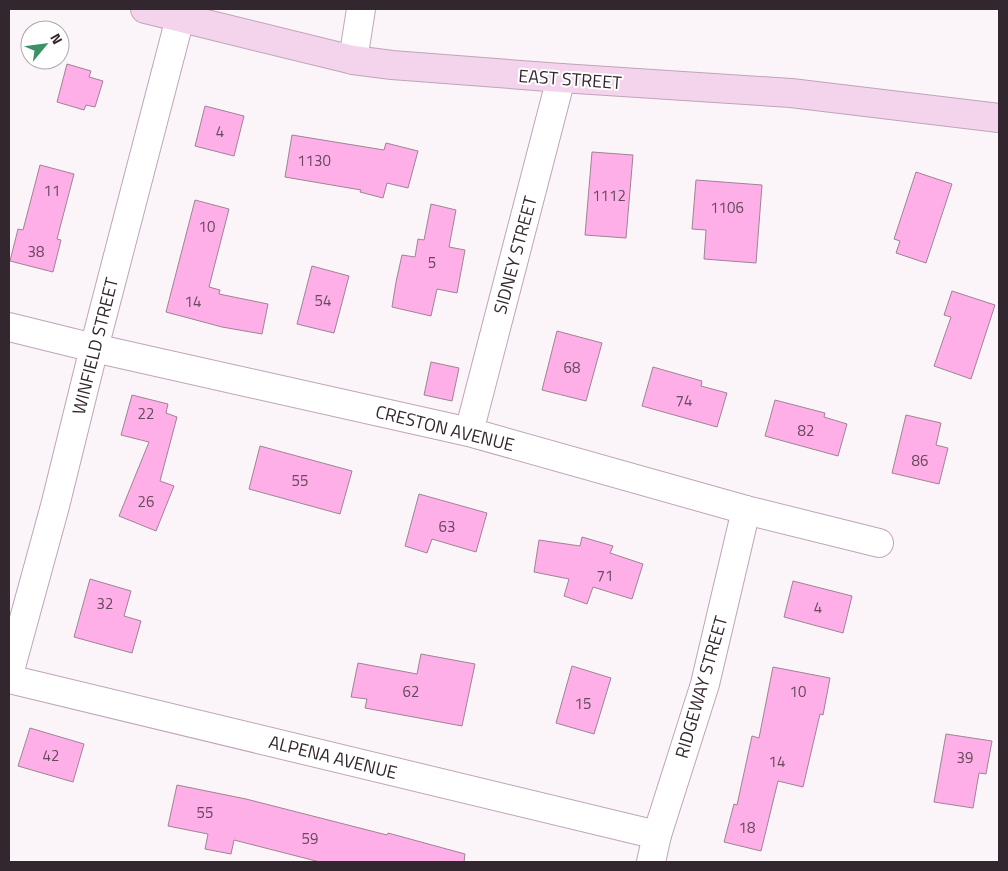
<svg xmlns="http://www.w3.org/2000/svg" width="1008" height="871" font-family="'Titillium Web',sans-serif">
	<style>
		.building { fill: #ffafe7; stroke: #9e8395 }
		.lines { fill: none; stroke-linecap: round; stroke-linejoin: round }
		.street-casing { stroke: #c0a4b7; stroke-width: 30 }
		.secondary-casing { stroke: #c0a4b7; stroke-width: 30 }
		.street { stroke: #fff; stroke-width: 28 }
		.secondary { stroke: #f4d4ec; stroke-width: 28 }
		.labels { text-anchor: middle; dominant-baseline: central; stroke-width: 4; stroke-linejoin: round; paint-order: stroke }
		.number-label { font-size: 15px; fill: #65495c }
		.street-label { font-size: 18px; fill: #32272e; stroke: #fff }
	</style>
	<rect width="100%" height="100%" fill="#fbf5f9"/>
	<g class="building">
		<polygon points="67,64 91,71 89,77 103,81 95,107 86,105 84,110 57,102"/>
		<polygon points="205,106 244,116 234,156 195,146"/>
		<polygon points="292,135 384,150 386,143 418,151 408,188 387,183 383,198 360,192 361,190 285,177"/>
		<polygon points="592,152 633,155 626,238 585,235"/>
		<polygon points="40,165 74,174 57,239 61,240 53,272 10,261 18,229 23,230"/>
		<polygon points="916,172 952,184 926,263 896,253 900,241 894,239"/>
		<polygon points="696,180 762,185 756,263 704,259 706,230 692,229"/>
		<polygon points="195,200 229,209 209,287 220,290 219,294 268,304 262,334 222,327 166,312"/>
		<polygon points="431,204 456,210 449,247 465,250 457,293 437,289 431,316 392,307 396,282 402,255 415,257 418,239 424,240"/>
		<polygon points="312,266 349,276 334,333 297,324"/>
		<polygon points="952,291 995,305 971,379 934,366 951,317 944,315"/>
		<polygon points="557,331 602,343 586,401 542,390"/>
		<polygon points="431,362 459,368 452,401 424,395"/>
		<polygon points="653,367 702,381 701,386 727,393 717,427 642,406"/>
		<polygon points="132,395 168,404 166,413 177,417 160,481 174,486 156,531 119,516 149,442 121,435"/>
		<polygon points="775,400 825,413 824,417 847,424 838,456 765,436"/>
		<polygon points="906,415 941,423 936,445 948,448 939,484 892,473"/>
		<polygon points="260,446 352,471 340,514 249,489"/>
		<polygon points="419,494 487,513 476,552 432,539 427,553 405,546"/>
		<polygon points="582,537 613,546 610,553 643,564 632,599 593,587 587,604 564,596 569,579 534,572 539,540 580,546"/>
		<polygon points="90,579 131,591 124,616 141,621 132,653 74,637"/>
		<polygon points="793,581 852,596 843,633 784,617"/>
		<polygon points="421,654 475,664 462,726 365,708 367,699 351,697 358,663 417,674"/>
		<polygon points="572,666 611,678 594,734 556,723"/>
		<polygon points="773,667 830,678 823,715 820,714 803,787 778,781 761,851 724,842 734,804 737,805 752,736 759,738"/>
		<polygon points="30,728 84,744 73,782 18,766"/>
		<polygon points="946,734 992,741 986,774 979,773 973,808 934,802"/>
		<polygon points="177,785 246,799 387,835 388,833 465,854 464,862 320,862 234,840 231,854 205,849 208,834 168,826"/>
	</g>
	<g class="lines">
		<g class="street-casing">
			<g id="street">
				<polyline points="353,60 361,9"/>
				<polyline points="9,327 94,348 469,432 746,510 879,543"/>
				<polyline points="469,432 561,78"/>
				<polyline points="9,674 55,506 94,348 180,18"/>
				<polyline points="9,679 657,835"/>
				<polyline points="651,862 657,835 705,684 746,510"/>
			</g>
		</g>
		<g class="secondary-casing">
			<polyline id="secondary" points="145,9 353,60 392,65 561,78 791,93 999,118"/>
		</g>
		<use href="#street" class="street"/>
		<use href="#secondary" class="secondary"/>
	</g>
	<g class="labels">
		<g class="number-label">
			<text x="220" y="131">4</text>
			<text x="314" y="160">1130</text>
			<text x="52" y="190">11</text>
			<text x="609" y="195">1112</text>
			<text x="727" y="207">1106</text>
			<text x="207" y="226">10</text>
			<text x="36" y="251">38</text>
			<text x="432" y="262">5</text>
			<text x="323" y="300">54</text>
			<text x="193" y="301">14</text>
			<text x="572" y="367">68</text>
			<text x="684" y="400">74</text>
			<text x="146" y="413">22</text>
			<text x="806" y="430">82</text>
			<text x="920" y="460">86</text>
			<text x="300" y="480">55</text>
			<text x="146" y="501">26</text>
			<text x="447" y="526">63</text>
			<text x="605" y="575">71</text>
			<text x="105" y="603">32</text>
			<text x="818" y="607">4</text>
			<text x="411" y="691">62</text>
			<text x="798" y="691">10</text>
			<text x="583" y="703">15</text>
			<text x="51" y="755">42</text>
			<text x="965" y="757">39</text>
			<text x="777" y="761">14</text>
			<text x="205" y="812">55</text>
			<text x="747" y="827">18</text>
			<text x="310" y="838">59</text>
		</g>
		<g class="street-label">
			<text transform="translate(570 79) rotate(4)">EAST STREET</text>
			<text transform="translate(515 255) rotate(-75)">SIDNEY STREET</text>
			<text transform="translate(95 346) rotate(-76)">WINFIELD STREET</text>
			<text transform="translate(445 428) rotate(14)">CRESTON AVENUE</text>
			<text transform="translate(701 687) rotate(-74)">RIDGEWAY STREET</text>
			<text transform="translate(333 757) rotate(14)">ALPENA AVENUE</text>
		</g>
	</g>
	<rect width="1008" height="871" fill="none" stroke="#32272e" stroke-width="20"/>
	<g transform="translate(45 45) rotate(61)"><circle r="24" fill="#ffffff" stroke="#ada9ab"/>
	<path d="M0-4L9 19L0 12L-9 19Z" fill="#3c9266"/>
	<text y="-8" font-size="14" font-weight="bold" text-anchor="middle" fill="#32272e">N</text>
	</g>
</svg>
